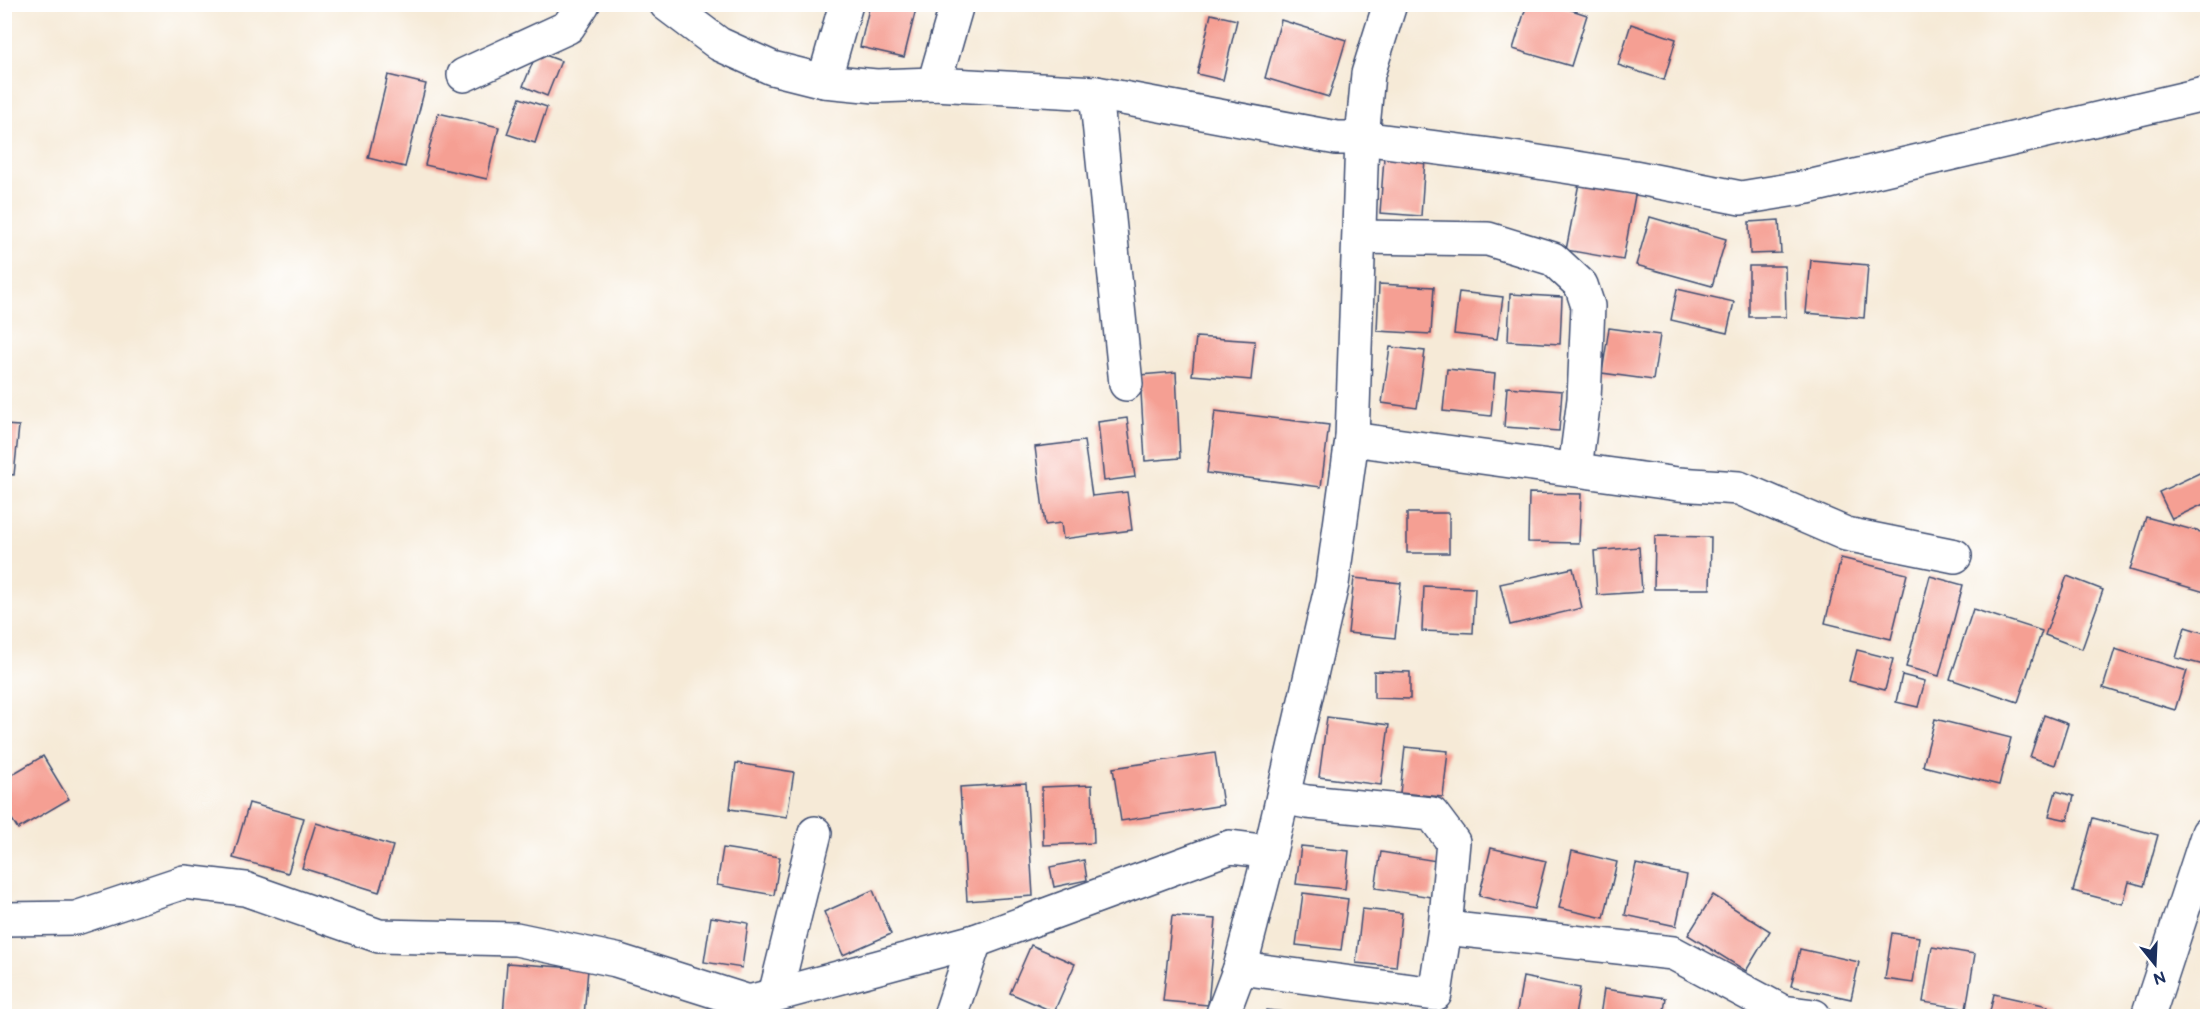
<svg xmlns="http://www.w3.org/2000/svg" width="2212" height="1021" font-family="'Balsamiq Sans',sans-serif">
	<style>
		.building { fill: #f59f93 }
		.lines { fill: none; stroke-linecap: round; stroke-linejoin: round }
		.minor-casing { stroke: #3c4b70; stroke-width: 36 }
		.minor { stroke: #fff; stroke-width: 33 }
	</style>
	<rect width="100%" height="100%" fill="#fff"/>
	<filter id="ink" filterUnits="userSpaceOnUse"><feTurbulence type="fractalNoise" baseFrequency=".0167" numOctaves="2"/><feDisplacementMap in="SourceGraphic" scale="12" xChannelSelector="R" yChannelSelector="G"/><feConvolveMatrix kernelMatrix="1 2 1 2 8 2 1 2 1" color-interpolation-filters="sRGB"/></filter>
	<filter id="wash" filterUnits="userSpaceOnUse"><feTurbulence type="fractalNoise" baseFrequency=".008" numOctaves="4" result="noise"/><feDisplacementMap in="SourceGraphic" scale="24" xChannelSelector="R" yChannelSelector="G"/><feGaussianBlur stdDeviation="1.35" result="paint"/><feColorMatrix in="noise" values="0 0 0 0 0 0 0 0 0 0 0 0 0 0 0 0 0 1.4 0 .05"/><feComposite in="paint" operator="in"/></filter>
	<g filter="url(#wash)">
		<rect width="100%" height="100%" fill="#f6ead7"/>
		<g id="blocks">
			<g class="building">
				<polygon points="870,4 917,5 904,57 860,47"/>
				<polygon points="1527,4 1553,4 1587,15 1571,66 1513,49"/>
				<polygon points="1211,14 1237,20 1223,80 1197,74"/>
				<polygon points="1281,20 1346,40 1329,97 1265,78"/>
				<polygon points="1631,24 1676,39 1664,80 1618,65"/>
				<polygon points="537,52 561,61 547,96 523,86"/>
				<polygon points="388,75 426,84 405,167 368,158"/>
				<polygon points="520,98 547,107 535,143 507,134"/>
				<polygon points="438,113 499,127 487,179 425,165"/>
				<polygon points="1384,157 1425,159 1421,216 1380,213"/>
				<polygon points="1580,178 1636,190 1623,260 1566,250"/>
				<polygon points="1650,217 1726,239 1712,286 1636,265"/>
				<polygon points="1779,220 1781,253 1750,254 1749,222"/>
				<polygon points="1811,260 1868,265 1864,318 1806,313"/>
				<polygon points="1749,266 1785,266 1786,317 1749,317"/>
				<polygon points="1379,284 1434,287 1431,334 1377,331"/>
				<polygon points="1677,289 1734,302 1727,333 1671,320"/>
				<polygon points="1459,292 1503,297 1497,339 1454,334"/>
				<polygon points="1510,294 1562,297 1560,344 1508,341"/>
				<polygon points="1609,328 1660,335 1653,380 1602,373"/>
				<polygon points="1196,337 1255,341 1251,380 1192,375"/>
				<polygon points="1390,347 1425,351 1417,408 1382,403"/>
				<polygon points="1447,369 1495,374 1491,416 1443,411"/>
				<polygon points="1176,372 1180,458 1145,461 1140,375"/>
				<polygon points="1507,387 1562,391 1559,431 1504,427"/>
				<polygon points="1215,411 1329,425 1321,487 1207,473"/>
				<polygon points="1127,418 1135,477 1104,481 1098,422"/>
				<polygon points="4,425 19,426 14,475 4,474"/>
				<polygon points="1084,441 1092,496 1127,492 1132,530 1063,539 1061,523 1045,525 1035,447"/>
				<polygon points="2208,469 2208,502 2172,519 2159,492"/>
				<polygon points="1529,493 1581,494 1579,543 1528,542"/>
				<rect x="1407" y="513" width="42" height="40"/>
				<polygon points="2146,517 2208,534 2208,593 2130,570"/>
				<polygon points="1655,536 1711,537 1710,589 1654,589"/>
				<polygon points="1639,547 1642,592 1597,595 1594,551"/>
				<polygon points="1841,558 1907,574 1891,639 1825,623"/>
				<polygon points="1573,568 1582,608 1510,625 1500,584"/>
				<polygon points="1930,576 1963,585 1939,676 1906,667"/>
				<polygon points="2067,576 2103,590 2082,649 2045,635"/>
				<polygon points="1354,578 1401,583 1395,638 1348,633"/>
				<polygon points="1424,586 1475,588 1473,633 1422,631"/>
				<polygon points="1973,609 2042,631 2018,702 1950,679"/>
				<polygon points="2185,627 2208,634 2208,666 2176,658"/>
				<polygon points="2115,649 2187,671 2175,710 2103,688"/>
				<polygon points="1857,650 1893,659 1885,690 1849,681"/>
				<polygon points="1374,671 1410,672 1410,699 1374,698"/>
				<polygon points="1902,675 1925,681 1918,707 1896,702"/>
				<polygon points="2044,715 2068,724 2055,765 2030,757"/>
				<polygon points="1327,717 1389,725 1381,785 1319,777"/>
				<polygon points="1935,719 2011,738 1999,785 1923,766"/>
				<polygon points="1405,747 1448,751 1443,797 1400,793"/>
				<polygon points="1215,753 1223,805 1121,821 1113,768"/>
				<polygon points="43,756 69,799 18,829 4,807 4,779"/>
				<polygon points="736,763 794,772 787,817 730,809"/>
				<polygon points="1026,783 1033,896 967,901 960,787"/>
				<polygon points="1092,785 1094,843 1043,845 1042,787"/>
				<polygon points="2056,791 2074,796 2068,820 2049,816"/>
				<polygon points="249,803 304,818 288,873 233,858"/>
				<polygon points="2093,818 2158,835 2144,886 2129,882 2123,904 2073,891"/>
				<polygon points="316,823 393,846 379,892 302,868"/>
				<polygon points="1301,846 1349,851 1345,889 1296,884"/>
				<polygon points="723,848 780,857 774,895 717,885"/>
				<polygon points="1491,848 1546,861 1534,909 1479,896"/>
				<polygon points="1572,851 1617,862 1604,918 1559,908"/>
				<polygon points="1381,852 1437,861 1431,897 1375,888"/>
				<polygon points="1084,860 1087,880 1054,887 1050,867"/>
				<polygon points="1636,864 1687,875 1676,926 1625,915"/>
				<polygon points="873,890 891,934 843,955 824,912"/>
				<polygon points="1303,893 1348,899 1341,950 1296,945"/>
				<polygon points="1713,895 1770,931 1746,971 1688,935"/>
				<polygon points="1362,909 1402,913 1396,967 1356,963"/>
				<polygon points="1172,916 1216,919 1208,1005 1163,1001"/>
				<polygon points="711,917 748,923 742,968 704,962"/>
				<polygon points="1892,933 1919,937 1913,983 1885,979"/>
				<polygon points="1031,945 1075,964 1054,1012 1010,993"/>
				<polygon points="1932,947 1975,954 1966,1009 1923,1002"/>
				<polygon points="1800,949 1859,962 1851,999 1791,986"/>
				<polygon points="507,963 588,969 584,1016 503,1016"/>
				<polygon points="1523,977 1580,988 1575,1016 1516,1016"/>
				<polygon points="1604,989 1666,998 1663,1016 1600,1016"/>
				<polygon points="1994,994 2048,1006 2046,1016 1989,1016"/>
				<polygon points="1266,1010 1313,1015 1313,1016 1266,1016"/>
			</g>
		</g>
	</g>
	<g filter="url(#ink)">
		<use href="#blocks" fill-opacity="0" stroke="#3c4b70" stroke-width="1.5"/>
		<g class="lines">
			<g class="minor-casing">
				<g id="minor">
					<polyline points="666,4 719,44 772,68 824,81 876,86 934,84 1096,93 1337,138 1362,138 1506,157 1634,177 1741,198 1808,187 2208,93"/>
					<polyline points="464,75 568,27 583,4"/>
					<polyline points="824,81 846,4"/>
					<polyline points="934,84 957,4"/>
					<polyline points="1096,93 1126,384"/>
					<polyline points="1360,237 1488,239 1553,259 1581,285 1588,306 1584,399 1575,469"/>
					<polyline points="1352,439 1678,484 1739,488 1846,534 1955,556"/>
					<polyline points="1283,797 1307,802 1432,814 1453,842 1445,928"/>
					<polyline points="4,919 76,918 184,882 245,889 379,936 516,939 616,960 749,1002 975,941 1230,847 1270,852"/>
					<polyline points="1240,968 1435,994 1445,928 1673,953 1783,1012 1814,1016"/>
					<polyline points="775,995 815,833"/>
					<polyline points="950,1016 975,941"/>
					<polyline points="1222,1016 1240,968 1270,852 1332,584 1352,439 1362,138 1368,74 1390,4"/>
					<polyline points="2148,1016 2208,833"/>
				</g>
			</g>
			<use href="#minor" class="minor"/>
		</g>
	</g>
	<rect width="2212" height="1021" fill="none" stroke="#fff" stroke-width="24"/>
	<g transform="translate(2155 964) rotate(162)" stroke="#ffffff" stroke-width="4.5" paint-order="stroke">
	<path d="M0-4.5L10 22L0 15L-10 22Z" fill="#1b2f5e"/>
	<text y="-9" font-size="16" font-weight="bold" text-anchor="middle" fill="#1b2f5e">N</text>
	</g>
</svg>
